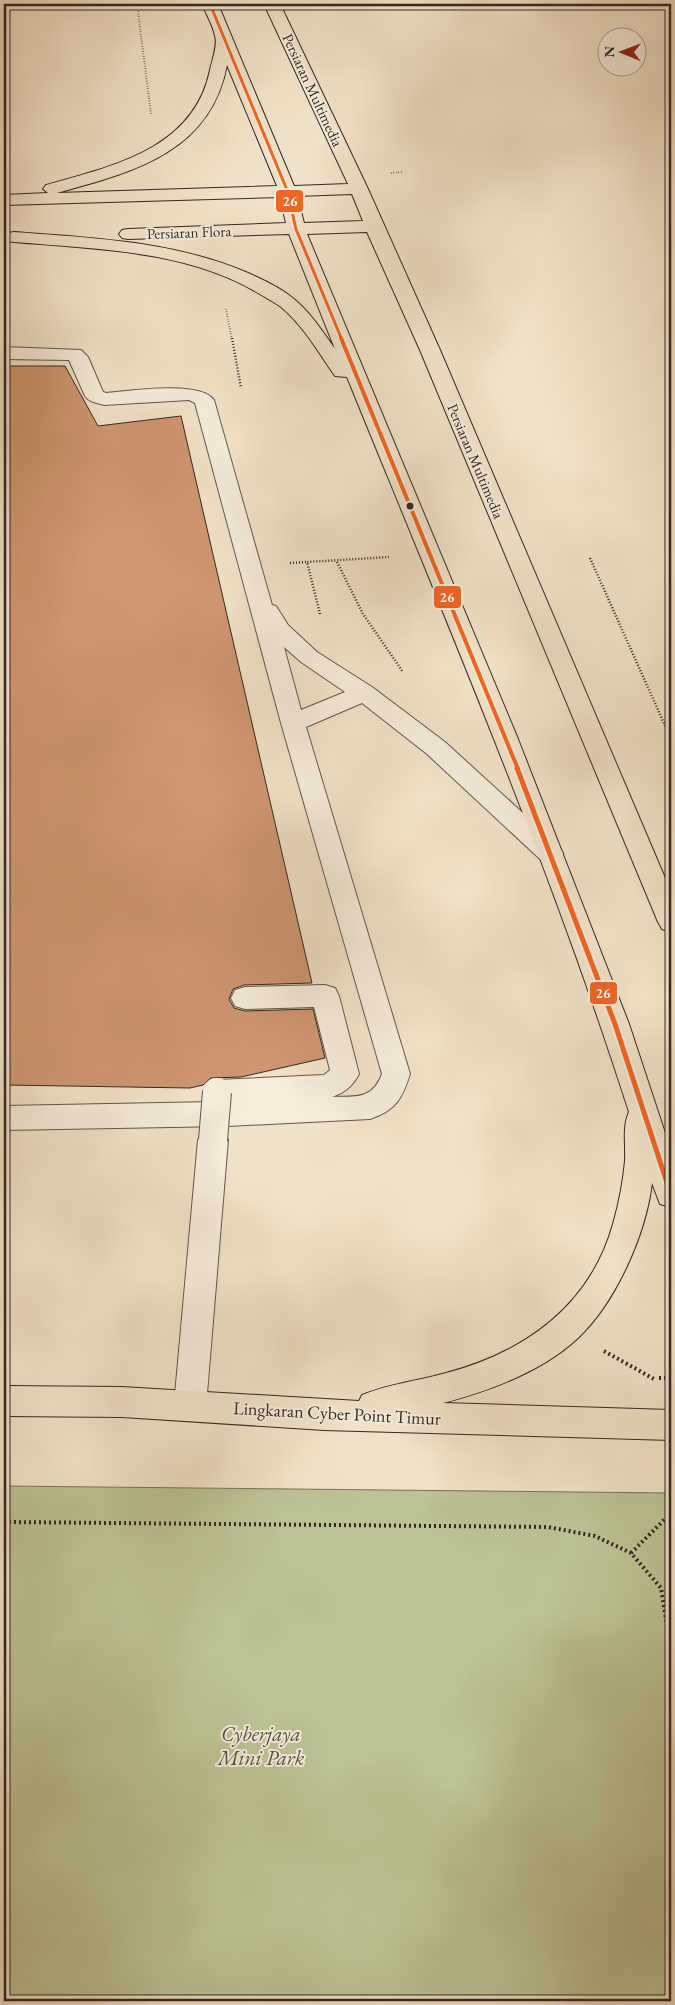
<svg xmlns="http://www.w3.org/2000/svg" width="675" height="2005" font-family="'EB Garamond',serif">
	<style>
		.green { fill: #bcc294; stroke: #78745c }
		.building { fill: #cf9671; stroke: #332723 }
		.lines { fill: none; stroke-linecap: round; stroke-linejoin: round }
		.minor-casing { stroke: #62564c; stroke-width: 2 }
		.major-casing { stroke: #332723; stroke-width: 2 }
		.path-far2 { stroke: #332723; stroke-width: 2; stroke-dasharray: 0.5 2; stroke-linecap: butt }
		.path-far1 { stroke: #332723; stroke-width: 2.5; stroke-dasharray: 1 2; stroke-linecap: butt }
		.path { stroke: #332723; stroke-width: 4; stroke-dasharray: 2 3; stroke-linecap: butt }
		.minor { fill: #f5ecdb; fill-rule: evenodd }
		.major { fill: #f0e2c8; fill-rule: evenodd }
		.minor-bridge-casing { stroke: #62564c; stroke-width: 30; stroke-linecap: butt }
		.minor-bridge { stroke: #f5ecdb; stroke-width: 28 }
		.bus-1-far2-casing { stroke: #f5ecdb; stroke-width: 5.5 }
		.bus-1-far1-casing { stroke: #f5ecdb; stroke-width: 7 }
		.bus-1-casing { stroke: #f5ecdb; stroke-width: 9 }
		.bus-1-far2 { stroke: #f26522; stroke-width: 3 }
		.bus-1-far1 { stroke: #f26522; stroke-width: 4 }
		.bus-1 { stroke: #f26522; stroke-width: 5 }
		.bus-dot { fill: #332723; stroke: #f5ecdb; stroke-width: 2 }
		.labels { text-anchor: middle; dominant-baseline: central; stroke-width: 4; stroke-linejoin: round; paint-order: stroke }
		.far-street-label { font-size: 15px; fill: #332723; stroke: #f5ecdb }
		.street-label { font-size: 18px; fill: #332723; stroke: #f5ecdb }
		.near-park-label { font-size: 21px; font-style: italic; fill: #554e3f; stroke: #f5ecdb }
		.line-badge { stroke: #f5ecdb; stroke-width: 2 }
		.badge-label { font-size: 14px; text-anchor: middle; font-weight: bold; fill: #fff }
	</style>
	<rect width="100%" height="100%" fill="#f0e2c8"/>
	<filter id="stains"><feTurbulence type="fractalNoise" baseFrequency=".004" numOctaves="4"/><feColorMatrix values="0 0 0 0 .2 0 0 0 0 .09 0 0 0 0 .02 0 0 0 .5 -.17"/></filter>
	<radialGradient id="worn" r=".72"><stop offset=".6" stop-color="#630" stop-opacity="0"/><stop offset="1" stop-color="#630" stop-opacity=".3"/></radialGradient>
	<polygon class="green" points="4,1486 671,1493 671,2001 4,2001"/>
	<polygon class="building" points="4,366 65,366 98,426 181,416 312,983 244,985 233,989 229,999 234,1008 245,1011 313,1009 325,1058 241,1077 211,1078 203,1085 190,1088 4,1085"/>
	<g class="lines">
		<g class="minor-casing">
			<g id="minor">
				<path d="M4,347L81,350L88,357L103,392L106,393C129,391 200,380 214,400L272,605L276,606L288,625L317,652L372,687L445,742L559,846L563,853L559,860L550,862L541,860L427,754L362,703L306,727L410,1074C402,1099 396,1110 370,1119L228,1126L4,1130V1106L214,1102L207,1100L203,1092L207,1084L217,1080L324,1075L330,1070L314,1007L245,1009L235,1006L231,998L235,990L245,987L325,985L335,988L339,996L359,1074C353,1086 344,1093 332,1097C356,1096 372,1100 382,1074L281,723L195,403L189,400L104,405C97,403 89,402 85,396L69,360L4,359ZM284,647L301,662L345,692L301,710Z"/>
				<polygon points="213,1128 223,1131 228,1140 206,1406 201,1416 190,1421 179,1416 174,1406 198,1140 203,1131"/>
			</g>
		</g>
		<g class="major-casing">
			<path id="major" d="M202,4H218L294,186L348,184L264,4H280L368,189L440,350L671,892V932L662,929L658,922L420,350L367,232L307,234L518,739L629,1024L671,1151V1207L660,1204L652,1183C646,1234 616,1302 578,1338C543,1371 489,1391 443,1403L671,1410V1440L324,1430L122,1417L4,1416V1386L122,1387L359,1401L362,1395C388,1384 418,1381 446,1373C525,1352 590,1306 613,1224C619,1203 623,1182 625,1161C626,1145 622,1127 629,1112C549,862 446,620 347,377L335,376C319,353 303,325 281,307C274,302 266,298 258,293C186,250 95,249 14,242L8,241L5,237L8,233L14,232C93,238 174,241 248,273C264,280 281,288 294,299C310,312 323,332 335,349L289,234L128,239L122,238L119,234L122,230L128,229L286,223L280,197L4,205V195L48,193L43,189L46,185C113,166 194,149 210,70C212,60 218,45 215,36C213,25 206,14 202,4ZM227,65L277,186L57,193C133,172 210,153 227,65ZM352,194L363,221L304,223L297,196Z"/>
		</g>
		<g class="path-far2">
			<polyline points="137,4 151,114"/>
			<polyline points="391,173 403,172"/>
			<polyline points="226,309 232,340"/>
		</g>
		<g class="path-far1">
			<polyline points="232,338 241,388"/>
			<polyline points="590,558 671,739"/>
			<polyline points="337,562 363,614 403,672"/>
			<polyline points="290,563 307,562"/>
			<polyline points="320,614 307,562 389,557"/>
		</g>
		<g class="path">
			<polyline points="604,1351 654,1379"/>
			<polyline points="659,1378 671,1378"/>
			<polyline points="4,1522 548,1527 595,1536 631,1553 661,1588 671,1650"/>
			<polyline points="631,1553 671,1513"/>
		</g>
		<use href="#minor" class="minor"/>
		<use href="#major" class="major"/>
		<g class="minor-bridge-casing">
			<polyline id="minor-bridge" points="213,1140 217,1092"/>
		</g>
		<use href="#minor-bridge" class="minor-bridge"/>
		<g class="bus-1-far2-casing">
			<polyline id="bus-1-far2" points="210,4 287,190 296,229 342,340"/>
		</g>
		<g class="bus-1-far1-casing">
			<polyline id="bus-1-far1" points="341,338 518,769"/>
		</g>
		<g class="bus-1-casing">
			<polyline id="bus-1" points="517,768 615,1024 671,1195"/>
		</g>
		<use href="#bus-1-far2" class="bus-1-far2"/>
		<use href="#bus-1-far1" class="bus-1-far1"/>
		<use href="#bus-1" class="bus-1"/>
	</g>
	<circle class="bus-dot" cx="410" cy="506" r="4.5"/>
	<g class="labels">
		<g class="far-street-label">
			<text transform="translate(313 90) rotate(65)">Persiaran Multimedia</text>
			<text transform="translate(189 232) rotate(-2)">Persiaran Flora</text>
			<text transform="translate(476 461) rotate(67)">Persiaran Multimedia</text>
		</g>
		<g class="street-label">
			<text transform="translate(337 1413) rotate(3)">Lingkaran Cyber Point Timur</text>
		</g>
		<g class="near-park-label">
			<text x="261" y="1733">Cyberjaya<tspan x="261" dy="24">Mini Park</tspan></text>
		</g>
	</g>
	<g class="line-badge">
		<rect x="275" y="189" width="29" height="24" rx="5" fill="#f26522"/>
		<rect x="433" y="585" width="29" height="24" rx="5" fill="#f26522"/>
		<rect x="589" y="981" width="29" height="24" rx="5" fill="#f26522"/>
	</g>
	<g class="badge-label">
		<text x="290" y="206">26</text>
		<text x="447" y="602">26</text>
		<text x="603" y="998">26</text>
	</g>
	<rect width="675" height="2005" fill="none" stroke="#f0e2c8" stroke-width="20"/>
	<rect x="5" y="5" width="665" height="1995" fill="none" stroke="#332723" stroke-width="2.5"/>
	<rect x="10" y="10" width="655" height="1985" fill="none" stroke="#332723"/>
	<g transform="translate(622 52) rotate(271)"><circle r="24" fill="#f5ecdb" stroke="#a79d91"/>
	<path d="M0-4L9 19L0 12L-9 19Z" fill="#8f2418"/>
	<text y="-8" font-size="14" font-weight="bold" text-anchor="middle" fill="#332723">N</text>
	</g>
	<rect width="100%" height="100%" filter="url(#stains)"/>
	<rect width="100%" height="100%" fill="url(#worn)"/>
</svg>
